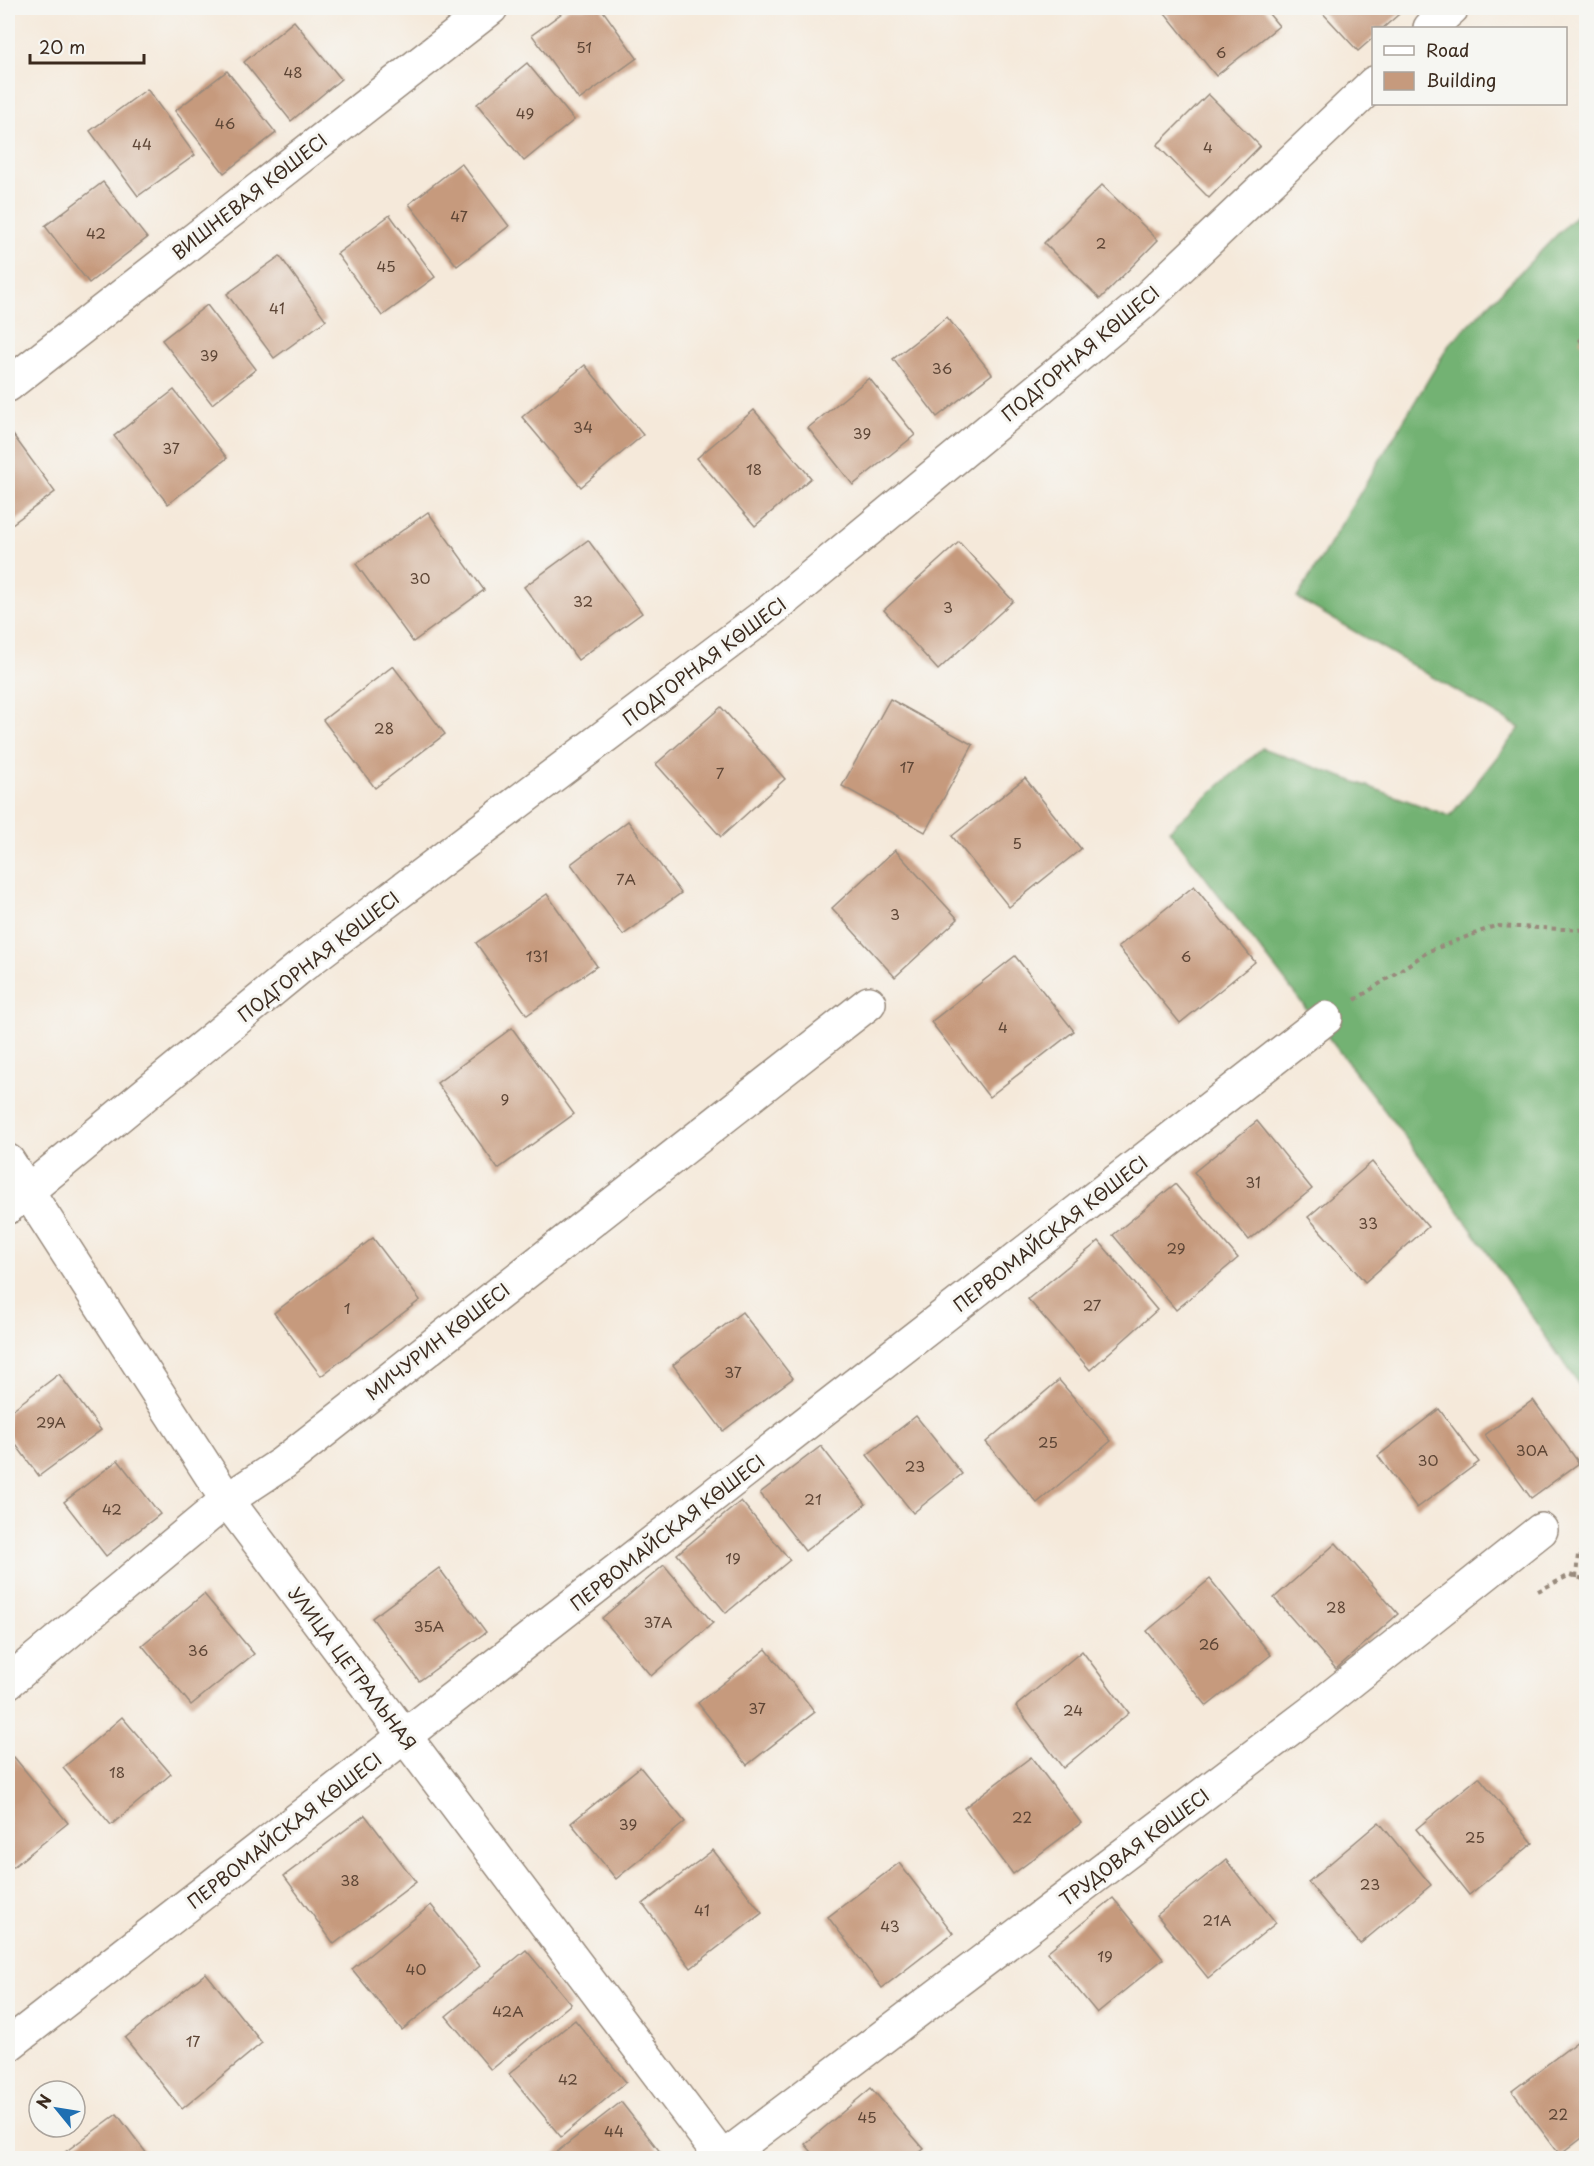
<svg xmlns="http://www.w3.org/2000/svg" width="1594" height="2166" font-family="'Playpen Sans',sans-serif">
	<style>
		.forest { fill: #73b273; stroke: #576e48; stroke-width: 1.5 }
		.building { fill: #c69a7d }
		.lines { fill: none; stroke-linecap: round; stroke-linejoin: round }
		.street-casing { stroke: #988a7c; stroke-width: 36 }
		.secondary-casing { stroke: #988a7c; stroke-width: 36 }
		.path { stroke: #988a7c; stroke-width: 4; stroke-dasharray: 4.5 4.5; stroke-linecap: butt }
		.street { stroke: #fff; stroke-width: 33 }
		.secondary { stroke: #fff; stroke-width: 33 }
		.labels { text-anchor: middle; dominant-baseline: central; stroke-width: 6; stroke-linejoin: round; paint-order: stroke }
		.number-label { font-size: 15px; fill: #5e4636 }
		.street-label { font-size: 18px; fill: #3b2a1e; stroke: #f6f6f2 }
	</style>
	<rect width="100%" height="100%" fill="#f6f6f2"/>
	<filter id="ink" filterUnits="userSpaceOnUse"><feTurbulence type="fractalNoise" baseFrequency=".0167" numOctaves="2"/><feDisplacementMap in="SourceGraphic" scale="12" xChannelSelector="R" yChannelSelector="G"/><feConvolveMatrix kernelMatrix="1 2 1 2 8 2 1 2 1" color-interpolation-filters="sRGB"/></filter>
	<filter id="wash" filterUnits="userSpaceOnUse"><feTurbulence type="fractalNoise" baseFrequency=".008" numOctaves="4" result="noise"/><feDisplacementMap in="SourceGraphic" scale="24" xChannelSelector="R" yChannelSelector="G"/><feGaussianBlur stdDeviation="1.35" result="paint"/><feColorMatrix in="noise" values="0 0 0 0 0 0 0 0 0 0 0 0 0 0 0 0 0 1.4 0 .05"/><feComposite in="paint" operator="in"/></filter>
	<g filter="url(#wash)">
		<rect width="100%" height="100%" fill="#f5e9da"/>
		<polygon class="forest" points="1586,205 1586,1395 1431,1171 1169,830 1262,748 1450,816 1520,728 1297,598 1449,345"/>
		<g id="blocks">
			<g class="building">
				<polygon points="569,8 601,8 637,58 579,100 532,35"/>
				<polygon points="1161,8 1264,8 1279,26 1216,76"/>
				<polygon points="1318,8 1406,8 1383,28 1374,28 1374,37 1358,51"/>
				<polygon points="294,21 341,79 291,121 244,62"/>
				<polygon points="527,63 574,120 524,161 477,104"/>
				<polygon points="227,71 276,133 224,173 175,111"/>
				<polygon points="147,89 195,155 138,196 90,131"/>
				<polygon points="1208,94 1260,146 1209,198 1157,145"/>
				<polygon points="461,163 509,226 457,266 409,204"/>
				<polygon points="103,182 147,238 89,283 45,226"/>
				<polygon points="1102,185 1158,240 1100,299 1044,243"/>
				<polygon points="390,215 435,277 382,316 337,254"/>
				<polygon points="280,256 326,320 274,358 227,294"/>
				<polygon points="207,305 256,369 212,404 162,340"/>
				<polygon points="947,317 992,374 937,417 893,359"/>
				<polygon points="1586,333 1586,348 1579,340"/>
				<polygon points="585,365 643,435 581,487 522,417"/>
				<polygon points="869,378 915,435 853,485 808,428"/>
				<polygon points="174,390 227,458 168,504 114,436"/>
				<polygon points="754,410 811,478 755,526 697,458"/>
				<polygon points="8,428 55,492 8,527"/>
				<polygon points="428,512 484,590 413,642 356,564"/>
				<polygon points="588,540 642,613 578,660 524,587"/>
				<polygon points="959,542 1013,601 938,670 884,610"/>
				<polygon points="393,666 445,734 375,788 323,720"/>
				<polygon points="890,699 973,745 925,832 842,786"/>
				<polygon points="721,707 785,779 721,837 656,764"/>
				<polygon points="1025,778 1081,849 1009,907 952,836"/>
				<polygon points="628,821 681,893 623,935 571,864"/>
				<polygon points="895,850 958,919 895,977 832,908"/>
				<polygon points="1194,886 1255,962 1180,1023 1118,947"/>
				<polygon points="547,894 597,966 527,1015 476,943"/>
				<polygon points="1015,956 1074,1031 989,1097 931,1022"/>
				<polygon points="512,1028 574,1114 498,1169 437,1083"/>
				<polygon points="1257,1121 1312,1189 1249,1240 1194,1172"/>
				<polygon points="1372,1162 1428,1227 1365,1282 1308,1217"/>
				<polygon points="1175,1184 1238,1258 1176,1310 1113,1235"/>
				<polygon points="373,1238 420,1300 321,1376 274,1313"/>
				<polygon points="1099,1241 1157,1310 1090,1370 1028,1299"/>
				<polygon points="742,1312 793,1378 723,1431 673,1365"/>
				<polygon points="59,1374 101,1430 39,1476 8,1434 8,1413"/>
				<polygon points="1059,1380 1111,1441 1037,1503 986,1442"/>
				<polygon points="1533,1400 1579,1463 1531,1498 1485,1435"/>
				<polygon points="1439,1409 1479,1462 1417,1508 1378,1456"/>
				<polygon points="916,1416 962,1474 913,1513 867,1455"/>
				<polygon points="821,1446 866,1504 805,1551 760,1493"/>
				<polygon points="118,1460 160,1514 106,1556 64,1502"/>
				<polygon points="741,1501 790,1560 726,1613 677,1554"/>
				<polygon points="1336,1543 1398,1614 1336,1669 1274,1598"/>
				<polygon points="664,1565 713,1623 651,1676 602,1618"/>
				<polygon points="439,1568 486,1632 419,1681 372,1618"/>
				<polygon points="1210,1579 1271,1655 1207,1706 1147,1631"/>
				<polygon points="204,1594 254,1654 191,1705 142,1645"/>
				<polygon points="766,1649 815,1712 747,1765 698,1703"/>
				<polygon points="1082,1651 1129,1713 1063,1768 1016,1706"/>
				<polygon points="122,1717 171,1774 111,1825 63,1768"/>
				<polygon points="14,1757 68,1823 8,1871 8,1762"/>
				<polygon points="1031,1757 1081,1823 1013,1874 964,1808"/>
				<polygon points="640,1767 685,1822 616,1879 571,1823"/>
				<polygon points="1479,1777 1533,1843 1469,1895 1416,1829"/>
				<polygon points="365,1815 416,1882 334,1944 284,1876"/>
				<polygon points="1379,1822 1431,1885 1360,1944 1308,1882"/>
				<polygon points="713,1850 762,1913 691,1968 643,1904"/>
				<polygon points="1226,1860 1276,1923 1208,1978 1157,1915"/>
				<polygon points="899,1863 953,1933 882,1988 828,1917"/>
				<polygon points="1113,1898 1163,1959 1097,2013 1047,1952"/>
				<polygon points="431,1905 480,1966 402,2030 352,1969"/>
				<polygon points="526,1950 571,2004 491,2070 446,2016"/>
				<polygon points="206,1973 262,2043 182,2109 125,2038"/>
				<polygon points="575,2020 626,2082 561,2137 509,2074"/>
				<polygon points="1578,2041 1586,2053 1586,2135 1560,2155 1512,2091"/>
				<polygon points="871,2088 924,2149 912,2158 817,2158 805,2144"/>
				<polygon points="621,2102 665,2158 549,2158"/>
				<polygon points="117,2114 150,2158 57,2158"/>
			</g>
		</g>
	</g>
	<g filter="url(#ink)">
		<use href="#blocks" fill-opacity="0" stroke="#988a7c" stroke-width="1.5"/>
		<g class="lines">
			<g class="street-casing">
				<g id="street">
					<polyline points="1430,28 1452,8"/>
					<polyline points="8,385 491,8"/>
					<polyline points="8,1207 299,968 769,612 1140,305 1374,83"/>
					<polyline points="8,1682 227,1500 283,1463 869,1003"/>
					<polyline points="8,2045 1326,1018"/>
					<polyline points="723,2158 1312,1712 1541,1530"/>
				</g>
			</g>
			<g class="secondary-casing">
				<polyline id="secondary" points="8,1161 227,1500 722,2158"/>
			</g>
			<g class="path">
				<polyline points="1355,1000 1429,951 1495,926 1586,930"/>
				<polyline points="1576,1578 1578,1554 1586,1548"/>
				<polyline points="1538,1591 1570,1575 1583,1579 1586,1584"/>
			</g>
			<use href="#street" class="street"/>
			<use href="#secondary" class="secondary"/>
		</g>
	</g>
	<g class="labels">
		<g class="number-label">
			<text x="584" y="46">51</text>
			<text x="1221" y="51">6</text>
			<text x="293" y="71">48</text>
			<text x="525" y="112">49</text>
			<text x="225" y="122">46</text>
			<text x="142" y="143">44</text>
			<text x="1208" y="146">4</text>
			<text x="459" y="215">47</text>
			<text x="96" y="232">42</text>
			<text x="1101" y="242">2</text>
			<text x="386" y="265">45</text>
			<text x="277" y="307">41</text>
			<text x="209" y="354">39</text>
			<text x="942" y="367">36</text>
			<text x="583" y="426">34</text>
			<text x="862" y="432">39</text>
			<text x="171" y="447">37</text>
			<text x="754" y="468">18</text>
			<text x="420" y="577">30</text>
			<text x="583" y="600">32</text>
			<text x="948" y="606">3</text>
			<text x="384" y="727">28</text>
			<text x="907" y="766">17</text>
			<text x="720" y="772">7</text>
			<text x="1017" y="842">5</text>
			<text x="626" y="878">7А</text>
			<text x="895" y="913">3</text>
			<text x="537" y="955">131</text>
			<text x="1186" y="955">6</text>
			<text x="1003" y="1026">4</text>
			<text x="505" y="1098">9</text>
			<text x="1253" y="1181">31</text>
			<text x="1368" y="1222">33</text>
			<text x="1176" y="1247">29</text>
			<text x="1092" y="1304">27</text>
			<text x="347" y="1307">1</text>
			<text x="733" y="1371">37</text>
			<text x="51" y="1421">29А</text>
			<text x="1048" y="1441">25</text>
			<text x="1532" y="1449">30А</text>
			<text x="1428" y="1459">30</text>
			<text x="915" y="1465">23</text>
			<text x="813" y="1498">21</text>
			<text x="112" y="1508">42</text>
			<text x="733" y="1557">19</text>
			<text x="1336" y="1606">28</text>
			<text x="658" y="1621">37А</text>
			<text x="429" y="1625">35А</text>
			<text x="1209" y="1643">26</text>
			<text x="198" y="1649">36</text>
			<text x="757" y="1707">37</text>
			<text x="1073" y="1709">24</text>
			<text x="117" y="1771">18</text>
			<text x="1022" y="1816">22</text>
			<text x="628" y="1823">39</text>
			<text x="1475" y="1836">25</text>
			<text x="350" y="1879">38</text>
			<text x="1370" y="1883">23</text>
			<text x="702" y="1909">41</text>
			<text x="1217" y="1919">21А</text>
			<text x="890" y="1925">43</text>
			<text x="1105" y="1955">19</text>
			<text x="416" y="1968">40</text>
			<text x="508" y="2010">42А</text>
			<text x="193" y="2040">17</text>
			<text x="568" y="2078">42</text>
			<text x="1558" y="2113">22</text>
			<text x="867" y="2116">45</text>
			<text x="614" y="2130">44</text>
		</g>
		<g class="street-label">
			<text transform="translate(249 196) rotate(-38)">ВИШНЕВАЯ КӨШЕСІ</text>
			<text transform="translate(1080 353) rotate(-40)">ПОДГОРНАЯ КӨШЕСІ</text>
			<text transform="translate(704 661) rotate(-37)">ПОДГОРНАЯ КӨШЕСІ</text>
			<text transform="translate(318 956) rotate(-38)">ПОДГОРНАЯ КӨШЕСІ</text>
			<text transform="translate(1050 1233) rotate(-38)">ПЕРВОМАЙСКАЯ КӨШЕСІ</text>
			<text transform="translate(437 1341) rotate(-38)">МИЧУРИН КӨШЕСІ</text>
			<text transform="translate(667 1532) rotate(-38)">ПЕРВОМАЙСКАЯ КӨШЕСІ</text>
			<text transform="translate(353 1668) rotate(53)">УЛИЦА ЦЕТРАЛЬНАЯ</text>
			<text transform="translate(284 1830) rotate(-38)">ПЕРВОМАЙСКАЯ КӨШЕСІ</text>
			<text transform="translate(1134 1847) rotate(-37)">ТРУДОВАЯ КӨШЕСІ</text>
		</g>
	</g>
	<rect width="1594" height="2166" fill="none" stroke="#f6f6f2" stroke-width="30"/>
	<rect x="1372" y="27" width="195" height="78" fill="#f6f6f2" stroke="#aba49d" stroke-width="1.5"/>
	<rect x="1384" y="46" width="30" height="9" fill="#ffffff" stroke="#aba49d" stroke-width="1.5"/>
	<text x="1426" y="57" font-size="18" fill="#3b2a1e">Road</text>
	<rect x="1384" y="72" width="30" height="18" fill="#c69a7d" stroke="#aba49d" stroke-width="1.5"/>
	<text x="1426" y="87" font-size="18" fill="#3b2a1e">Building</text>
	<g transform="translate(57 2109) rotate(300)"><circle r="28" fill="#f6f6f2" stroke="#aba49d" stroke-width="1.5"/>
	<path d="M0-4.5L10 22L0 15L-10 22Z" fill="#1f6fb2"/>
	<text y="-9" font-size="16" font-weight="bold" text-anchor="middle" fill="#3b2a1e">N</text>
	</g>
	<path d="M30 54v9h114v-9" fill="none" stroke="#3b2a1e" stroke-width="3"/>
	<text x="39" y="54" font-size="18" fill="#3b2a1e" stroke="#f6f6f2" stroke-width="4.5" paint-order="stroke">20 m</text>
</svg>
